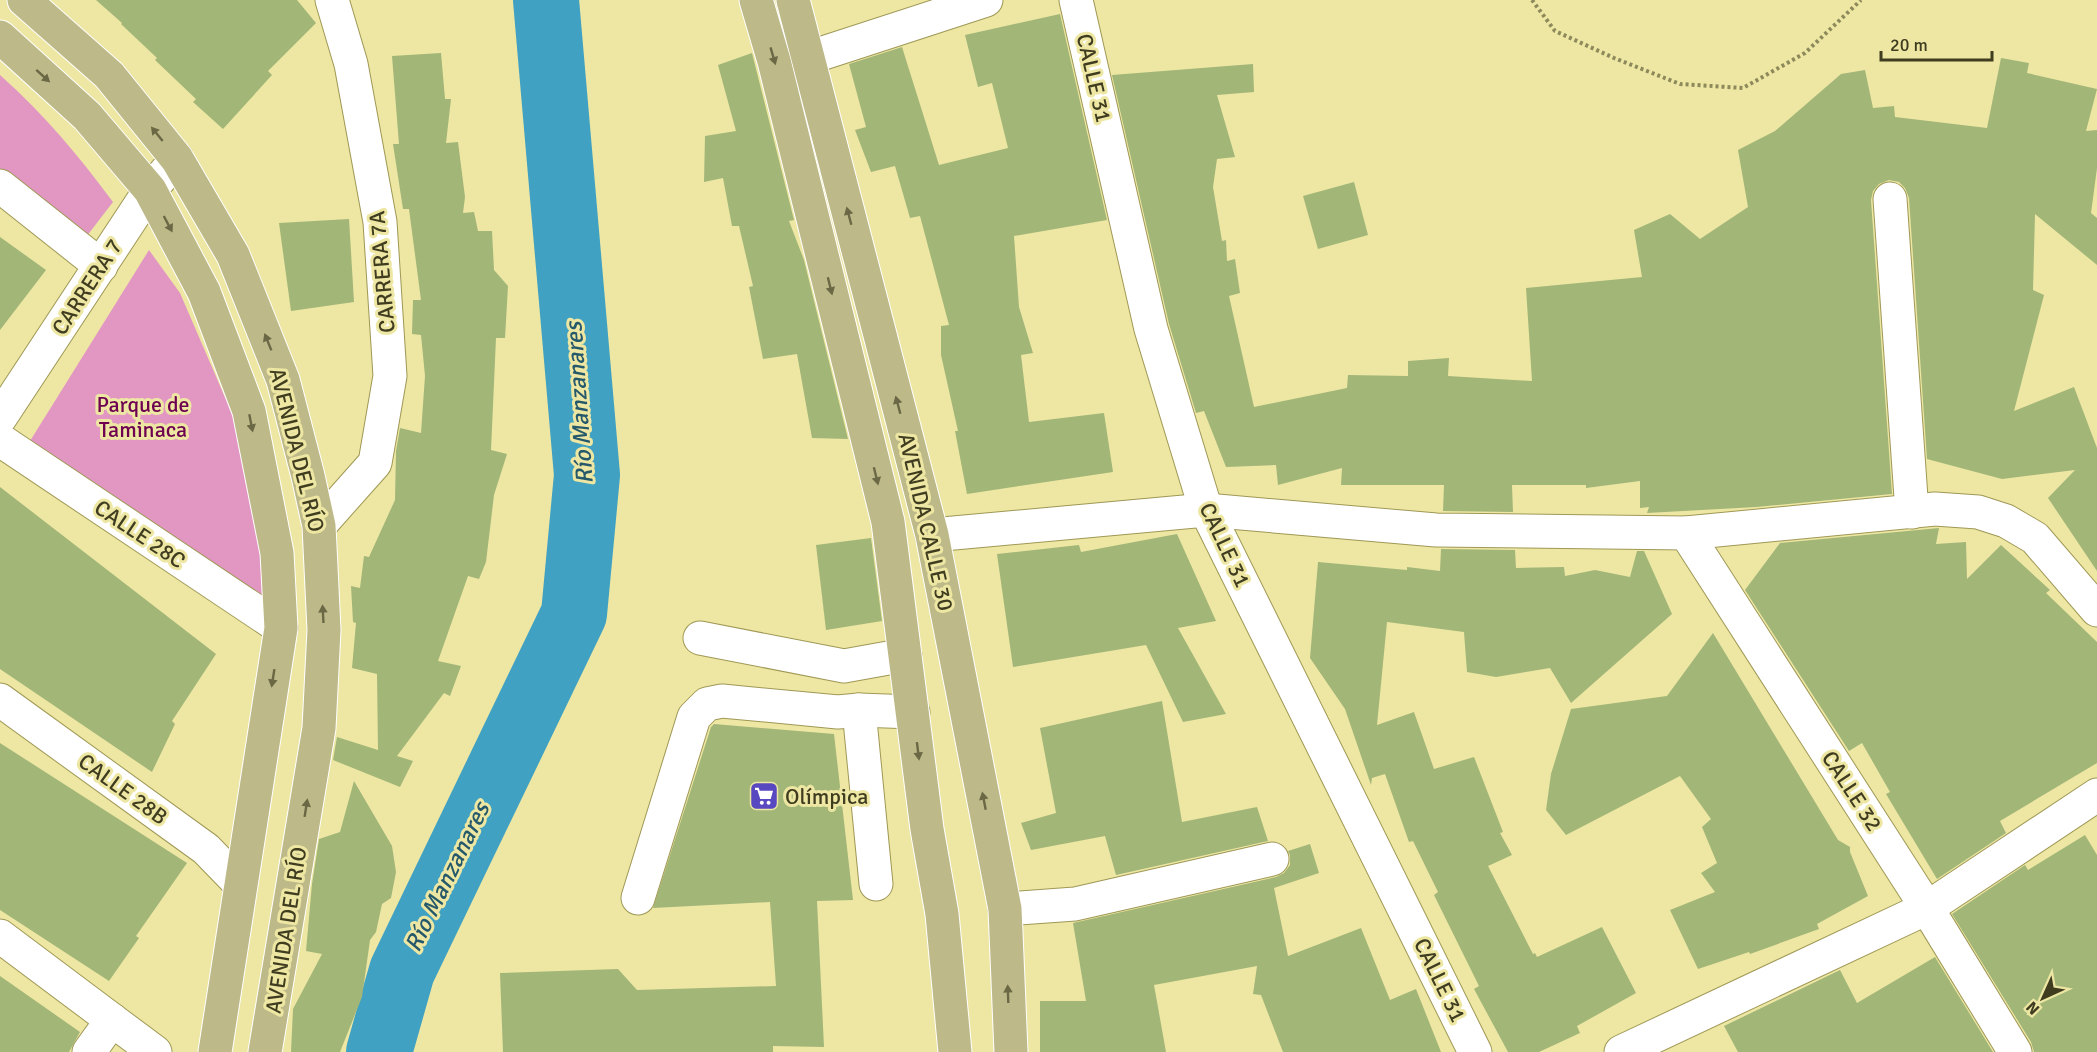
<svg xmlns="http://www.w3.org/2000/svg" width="2097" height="1052" font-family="Signika,sans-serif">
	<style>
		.green { fill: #e297c3 }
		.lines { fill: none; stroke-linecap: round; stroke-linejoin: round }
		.river { stroke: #40a1c2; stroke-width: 66 }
		.building { fill: #a2b678 }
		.minor-casing { stroke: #9f9856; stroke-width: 35 }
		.major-casing { stroke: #fff; stroke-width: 35 }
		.path { stroke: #8e895b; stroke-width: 4; stroke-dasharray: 3 3; stroke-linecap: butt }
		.minor { stroke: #fff; stroke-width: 33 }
		.major { stroke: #beb989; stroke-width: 33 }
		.oneway { fill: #6b6845 }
		.labels { text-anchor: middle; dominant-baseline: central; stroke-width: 6; stroke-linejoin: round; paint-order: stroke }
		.street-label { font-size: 22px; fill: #3f3c20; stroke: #ede7a3 }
		.park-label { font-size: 22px; fill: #6e0051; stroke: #ede7a3 }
		.poi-label { font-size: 22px; fill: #3f3c20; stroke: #ede7a3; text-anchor: start }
		.water-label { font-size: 24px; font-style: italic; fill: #24586a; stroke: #ede7a3 }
	</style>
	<rect width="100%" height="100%" fill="#ede7a3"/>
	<g class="green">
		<path d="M0,75C44,114 78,155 113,202L83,241L0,174Z"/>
		<polygon points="149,250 180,293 243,439 261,514 267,604 30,441"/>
	</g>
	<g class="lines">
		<polyline class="river" points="379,1052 402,971 574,614 587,475 546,0"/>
	</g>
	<g class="building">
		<polygon points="96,0 297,0 316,23 268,71 272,75 223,129 193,102 196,99 155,60 157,58 121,24 122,23"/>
		<polygon points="1060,14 1107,220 1014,236 1019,307 1033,353 1021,355 1029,422 1104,413 1113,472 967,494 955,431 958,431 941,355 941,326 949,325 920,216 910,218 895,166 871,172 855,130 866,127 849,64 902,47 939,165 1008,148 992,83 978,87 965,35"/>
		<polygon points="441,53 445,99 451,99 446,143 458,142 465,197 463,213 474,212 478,231 492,231 494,270 508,286 505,338 496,338 491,450 507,454 494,495 486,562 479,579 468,576 438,661 461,666 450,696 444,693 397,756 413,761 400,787 333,760 337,737 378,750 377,674 352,668 356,623 353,622 351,586 360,588 364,556 369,557 395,500 396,451 400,428 421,433 425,376 421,335 412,334 413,300 421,300 409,209 403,209 393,144 399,144 392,56"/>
		<polygon points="752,53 794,220 789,221 804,260 848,439 812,438 797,354 763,359 749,287 753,286 739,226 732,226 723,178 704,182 705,136 736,131 718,65"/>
		<polygon points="2001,58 2029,63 2027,73 2097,89 2086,131 2097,130 2097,168 2091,213 2097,218 2097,265 2035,214 2033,290 2044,295 2014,411 2074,387 2097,448 2097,571 2048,498 2075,470 2002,479 1927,459 1909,198 1905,188 1899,182 1889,180 1879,184 1873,191 1871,200 1892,494 1756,507 1647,513 1649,507 1640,508 1640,481 1586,488 1586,485 1512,485 1513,512 1443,511 1444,485 1341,485 1342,468 1278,485 1276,465 1226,467 1204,411 1196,413 1169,324 1112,75 1253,64 1254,92 1217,95 1235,157 1217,159 1213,187 1222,241 1226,240 1227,261 1235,259 1240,293 1229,296 1254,407 1347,388 1348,375 1408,376 1408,361 1449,358 1448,376 1532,381 1526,288 1642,277 1634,230 1670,214 1700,239 1748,207 1738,150 1775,131 1841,74 1865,70 1873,108 1894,106 1895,117 1987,128"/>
		<polygon points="1354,182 1368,235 1318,249 1303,196"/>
		<polygon points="349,219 354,302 291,311 279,223"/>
		<polygon points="0,237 46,270 0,330"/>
		<polygon points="0,487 216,654 172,721 175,724 152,772 0,669"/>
		<polygon points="1939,528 1936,544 1966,542 1967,579 2001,545 2050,590 2046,593 2097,642 2097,763 2000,821 2006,833 1937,879 1886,794 1890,792 1862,743 1849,751 1745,590 1780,543"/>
		<polygon points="1177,534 1216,621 1178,628 1226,714 1183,722 1146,645 1013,667 997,554 1079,545 1081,552"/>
		<polygon points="871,538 882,621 826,630 816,545"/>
		<polygon points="1441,549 1515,550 1516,568 1564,567 1565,576 1595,570 1630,577 1637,551 1644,551 1672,614 1571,703 1550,668 1496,677 1467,672 1464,632 1387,622 1377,725 1414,712 1434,769 1474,757 1503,832 1500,833 1512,855 1488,866 1533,954 1535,953 1537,957 1602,927 1636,993 1577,1026 1580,1033 1539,1052 1508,1052 1474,989 1479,986 1434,895 1438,892 1413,841 1409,842 1385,774 1372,778 1371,785 1345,709 1310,658 1318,562 1407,570 1407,567 1440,571"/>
		<polygon points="1713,633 1838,840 1850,847 1850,852 1868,896 1817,924 1819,929 1750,954 1749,952 1698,969 1670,910 1715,892 1701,873 1717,863 1702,827 1711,819 1680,776 1566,835 1546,810 1551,774 1571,709 1667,696"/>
		<polygon points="1162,701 1182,822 1257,807 1268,841 1116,875 1105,836 1031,850 1021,823 1056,813 1040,728"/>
		<polygon points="714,724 834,734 853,900 817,901 824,1047 773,1046 773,1052 503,1052 500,973 618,969 637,990 776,986 770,902 653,908 711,727"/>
		<polygon points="0,743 187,863 136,936 139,938 109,981 0,910"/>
		<polygon points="354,781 392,846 396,872 391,898 382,904 376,932 370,940 362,997 340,1052 291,1052 293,1009 322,954 306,951 312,884 319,839 340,832"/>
		<polygon points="2085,835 2097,855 2097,1052 2034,1052 2031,1042 1952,914 2025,865 2028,870"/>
		<polygon points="1310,844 1319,873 1274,888 1288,956 1361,928 1390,1000 1416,989 1441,1052 1283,1052 1261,995 1253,994 1257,966 1154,985 1166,1052 1040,1052 1040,1001 1086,1001 1073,923 1276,877 1284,873 1290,865 1290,855 1288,851"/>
		<polygon points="1935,957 1993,1052 1738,1052 1724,1026 1840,970 1857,1003"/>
		<polygon points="0,976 80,1032 69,1052 0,1052"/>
	</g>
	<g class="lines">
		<g class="minor-casing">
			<g id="minor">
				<polyline points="1076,0 1151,329 1206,510 1475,1052"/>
				<polyline points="808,58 986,0"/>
				<polyline points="0,186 101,266"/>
				<polyline points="1890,199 1912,512"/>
				<polyline points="0,418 150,190 177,159"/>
				<polyline points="0,440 281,628"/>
				<polyline points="319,526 375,463 390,376 380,222 351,64 332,0"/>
				<polyline points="1686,533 1927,908 2015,1052"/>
				<polyline points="932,535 1206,510 1436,530 1686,533 1935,509 1978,512 2006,521 2035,538 2097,610"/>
				<polyline points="700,638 844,666 905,655"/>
				<polyline points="0,700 206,849 240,884"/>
				<polyline points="859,710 876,884"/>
				<polyline points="638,898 694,717 707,704 722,701 838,712 859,710 913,712"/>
				<polyline points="1005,909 1075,904 1272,859"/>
				<polyline points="0,936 112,1020"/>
				<polyline points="89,1052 112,1020 155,1052"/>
				<polyline points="1621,1052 1927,908 2097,795"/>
			</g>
		</g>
		<g class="major-casing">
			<g id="major">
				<polyline points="24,0 109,75 177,159 233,255 283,380 308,476 319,526 324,630 319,728 265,1052"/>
				<polyline points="756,0 774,61 888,522 927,829 942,914 955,1052"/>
				<polyline points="793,0 932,535 1005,909 1011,1052"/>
				<polyline points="0,37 87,116 150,190 204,292 249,411 277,553 281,628 215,1052"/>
			</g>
		</g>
		<polyline class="path" points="1532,0 1555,31 1614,58 1680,84 1743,88 1805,53 1861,0"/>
		<use href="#minor" class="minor"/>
		<use href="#major" class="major"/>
	</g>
	<defs><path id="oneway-solid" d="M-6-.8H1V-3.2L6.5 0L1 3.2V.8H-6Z" transform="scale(1.5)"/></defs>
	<g class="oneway">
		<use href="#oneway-solid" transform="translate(773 56) rotate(74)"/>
		<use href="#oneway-solid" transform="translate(43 76) rotate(42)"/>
		<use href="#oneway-solid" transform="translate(157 134) rotate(-129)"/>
		<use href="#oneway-solid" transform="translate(849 216) rotate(-105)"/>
		<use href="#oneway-solid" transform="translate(168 224) rotate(62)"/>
		<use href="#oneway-solid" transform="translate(830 286) rotate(76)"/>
		<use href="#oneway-solid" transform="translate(268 342) rotate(-112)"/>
		<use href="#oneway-solid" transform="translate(898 405) rotate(-105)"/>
		<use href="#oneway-solid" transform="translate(251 423) rotate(79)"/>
		<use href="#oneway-solid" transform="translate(876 476) rotate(76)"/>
		<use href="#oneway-solid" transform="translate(323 614) rotate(-93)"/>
		<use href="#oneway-solid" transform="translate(273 678) rotate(99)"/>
		<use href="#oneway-solid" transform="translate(918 751) rotate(83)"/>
		<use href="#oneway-solid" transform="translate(984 801) rotate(-101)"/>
		<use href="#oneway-solid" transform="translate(306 808) rotate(-81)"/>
		<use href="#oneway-solid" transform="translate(1008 994) rotate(-92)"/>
	</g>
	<defs>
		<g id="supermarket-square" transform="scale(1.5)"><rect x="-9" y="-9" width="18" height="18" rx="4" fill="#5849c1" stroke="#ede7a3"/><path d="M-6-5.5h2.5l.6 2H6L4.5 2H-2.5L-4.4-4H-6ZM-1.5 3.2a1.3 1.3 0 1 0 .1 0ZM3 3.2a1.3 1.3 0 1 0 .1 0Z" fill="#fff"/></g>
	</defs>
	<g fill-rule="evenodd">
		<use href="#supermarket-square" x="764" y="796"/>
	</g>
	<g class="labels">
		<g class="street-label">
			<text transform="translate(1094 78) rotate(77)">CALLE 31</text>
			<text transform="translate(382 272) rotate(-95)">CARRERA 7A</text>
			<text transform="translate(87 287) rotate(-57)">CARRERA 7</text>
			<text transform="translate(297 450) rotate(76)">AVENIDA DEL RÍO</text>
			<text transform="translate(926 522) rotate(77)">AVENIDA CALLE 30</text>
			<text transform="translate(140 534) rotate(34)">CALLE 28C</text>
			<text transform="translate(1225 545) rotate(65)">CALLE 31</text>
			<text transform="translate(123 789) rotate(36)">CALLE 28B</text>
			<text transform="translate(1852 791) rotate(57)">CALLE 32</text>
			<text transform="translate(286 930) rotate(-81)">AVENIDA DEL RÍO</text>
			<text transform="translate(1440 980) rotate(64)">CALLE 31</text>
		</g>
		<g class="park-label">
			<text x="143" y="404">Parque de<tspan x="143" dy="25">Taminaca</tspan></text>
		</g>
		<g class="poi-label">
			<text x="785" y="796">Olímpica</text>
		</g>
		<g class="water-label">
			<text transform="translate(579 403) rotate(-94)">Río Manzanares</text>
			<text transform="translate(447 877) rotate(-64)">Río Manzanares</text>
		</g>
	</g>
	<g transform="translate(2043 998) rotate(225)" stroke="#ede7a3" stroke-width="4.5" paint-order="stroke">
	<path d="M0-4.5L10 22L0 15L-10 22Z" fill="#3f3c20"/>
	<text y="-9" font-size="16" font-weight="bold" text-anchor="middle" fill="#3f3c20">N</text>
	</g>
	<path d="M1881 51v9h111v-9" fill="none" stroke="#3f3c20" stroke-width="3"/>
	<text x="1890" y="51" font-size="18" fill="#3f3c20" stroke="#ede7a3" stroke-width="4.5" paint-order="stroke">20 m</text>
</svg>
